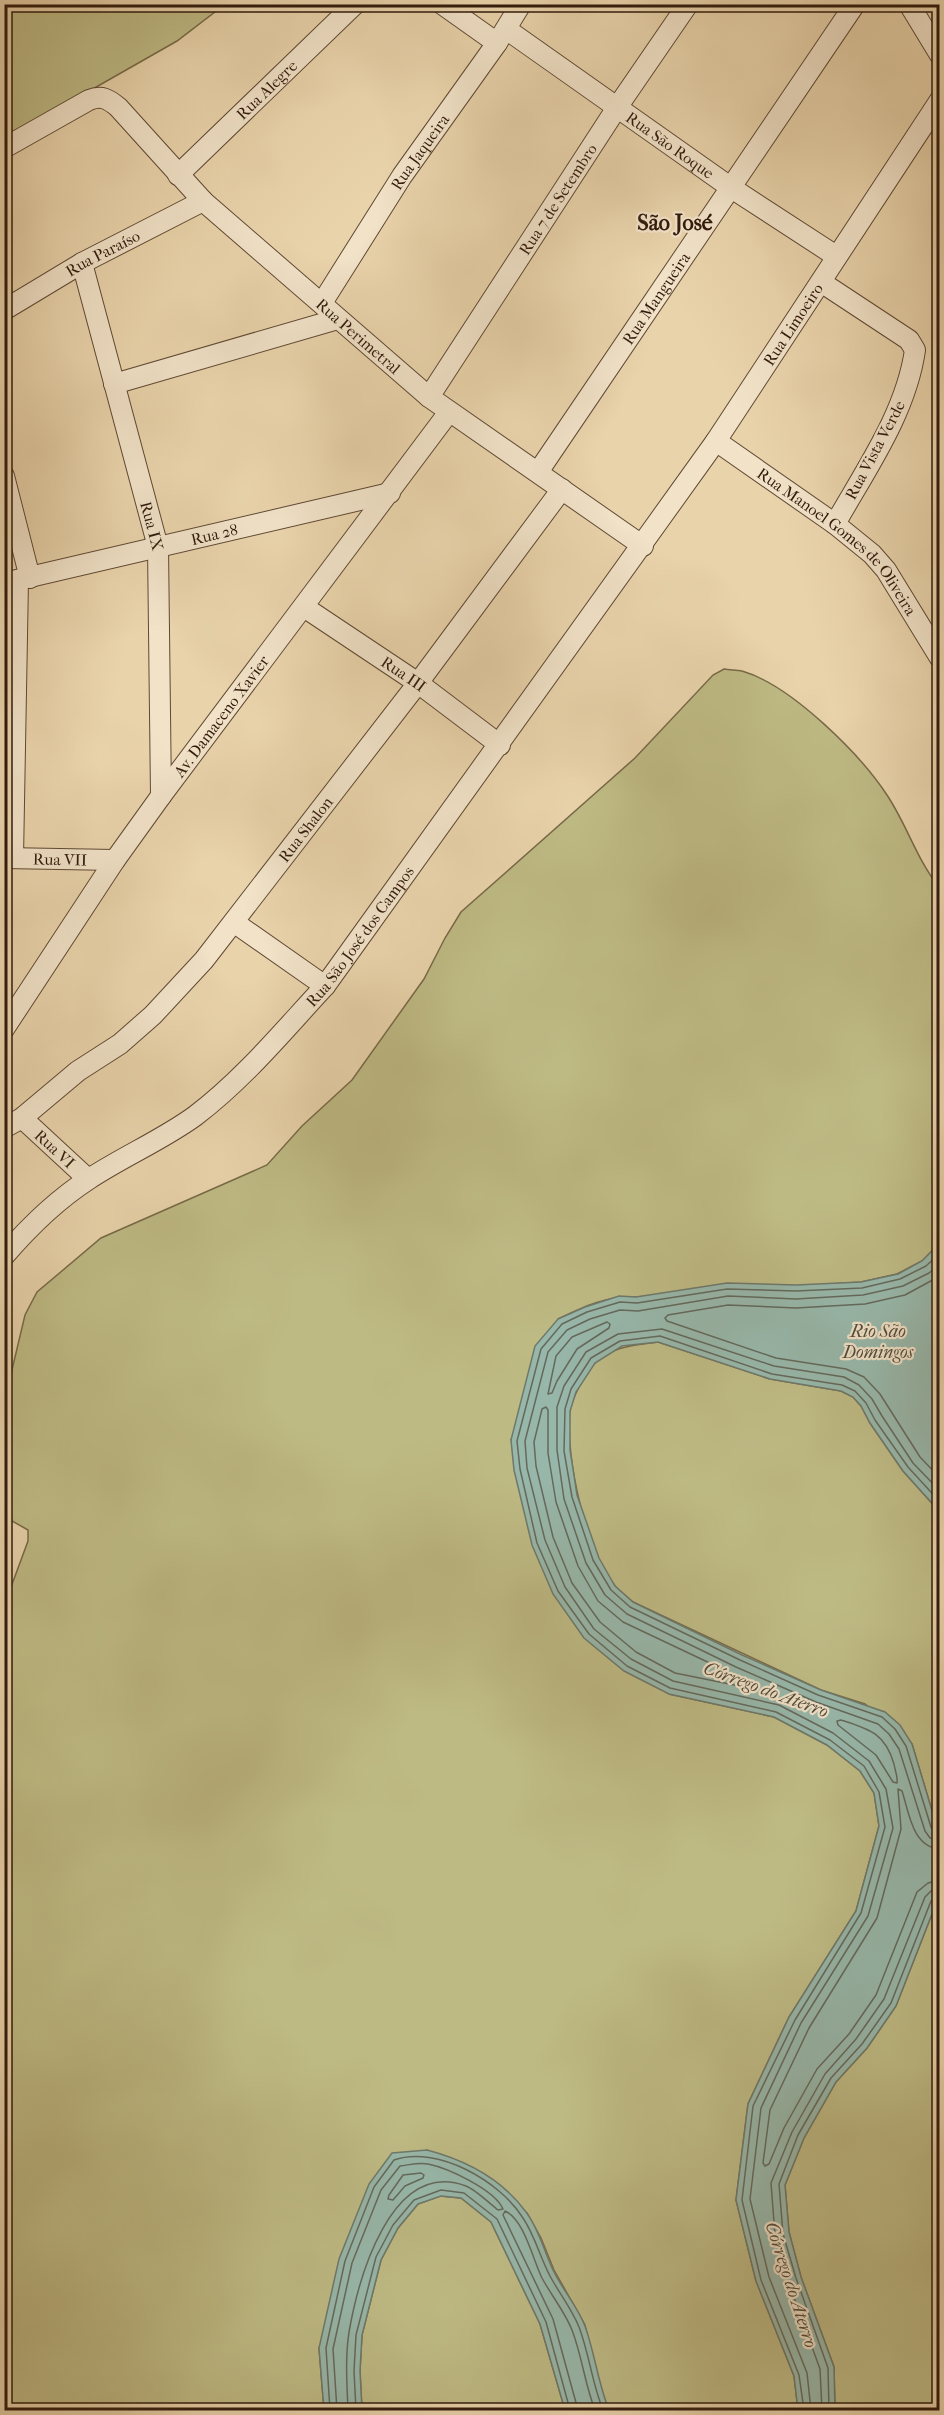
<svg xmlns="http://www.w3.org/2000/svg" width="944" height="2415" font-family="'IM FELL French Canon',serif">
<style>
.green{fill:#beba84;stroke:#786a48;stroke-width:1.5}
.water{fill:#97b7aa;stroke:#6e796b;stroke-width:1.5}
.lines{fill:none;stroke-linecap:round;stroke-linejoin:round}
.shore{stroke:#64695c;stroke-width:1.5}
.minor-casing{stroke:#5f4934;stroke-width:22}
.minor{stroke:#f1e2c8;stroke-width:20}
.labels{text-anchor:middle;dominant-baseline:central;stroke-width:4.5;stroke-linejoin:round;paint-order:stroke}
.street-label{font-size:16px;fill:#311b0d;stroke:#f1e2c8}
.water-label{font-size:18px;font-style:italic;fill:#504a3c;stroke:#f1e2c8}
.district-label{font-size:22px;font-weight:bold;fill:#311b0d;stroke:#f1e2c8}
</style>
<rect width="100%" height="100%" fill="#e9d3ab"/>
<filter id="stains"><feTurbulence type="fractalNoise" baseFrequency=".00333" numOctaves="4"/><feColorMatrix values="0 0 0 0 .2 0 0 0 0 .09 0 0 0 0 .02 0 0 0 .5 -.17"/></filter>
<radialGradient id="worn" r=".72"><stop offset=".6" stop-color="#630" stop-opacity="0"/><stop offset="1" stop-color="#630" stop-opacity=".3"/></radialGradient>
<!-- green -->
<path class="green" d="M5 5H224L177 41 5 139Z
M724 669C730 670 736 670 742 671 791 685 860 754 887 795 907 825 917 860 939 887V1244L922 1261 897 1274 861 1282 636 1297C608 1295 583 1307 558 1319L511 1440 669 1694 774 1717 827 1745 860 1771 874 1793 879 1826 856 1911 789 2017 748 2104 736 2200 756 2281 794 2376 798 2410H609L599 2386 585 2325 554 2270 541 2238 527 2213 427 2150 319 2348 324 2410H5L4 1606 28 1541V1530L5 1517V1399L25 1315 37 1292 101 1238 267 1165 302 1126 352 1080 424 979 445 938 461 912 635 758 713 675Z
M658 1342 770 1379 841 1391 853 1397 861 1406 870 1423 903 1471 939 1511V1834L912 1744 865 1704 821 1690 633 1602C627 1597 621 1592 616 1587 586 1552 565 1457 570 1412 572 1398 585 1373 595 1363 612 1346 636 1345 658 1342Z
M939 1896V2410H835L834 2367 801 2277 789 2232 785 2185 804 2138 836 2082 867 2048 896 2006Z
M440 2196 461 2198 491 2222 540 2324 565 2410H362L360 2371 362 2335 381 2260 398 2228 418 2204Z"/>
<!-- water -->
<path class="water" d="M939 1244V1511L903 1471 870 1423 861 1406 853 1397 841 1391 770 1379 658 1342 622 1346 595 1363 576 1392 570 1411V1450L577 1495 599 1558 615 1586 633 1602 742 1655 821 1690 885 1712 900 1725 912 1744 939 1834V1896L896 2006 867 2048 836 2082 804 2138 785 2185 789 2232 801 2277 834 2367 835 2410H798L794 2376 756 2281 736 2200 748 2104 789 2017 856 1911 879 1826 874 1793 860 1771 827 1745 774 1717 669 1694 624 1671 584 1638 553 1594 532 1545 514 1470 511 1440 535 1346 558 1319 585 1307 619 1296 636 1297 727 1283 796 1285 861 1282 898 1274 922 1261Z
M427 2150C465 2160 502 2179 526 2212 539 2229 544 2251 553 2270 562 2289 578 2307 585 2326 595 2354 598 2383 609 2410H565L540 2324 491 2222 461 2198 441 2196 418 2204 398 2228 381 2260 362 2335 360 2371 362 2410H324L319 2348 339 2259 369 2184 392 2153Z"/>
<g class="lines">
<!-- shore -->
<path class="shore" d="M940 1276 905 1295 865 1304 796 1308 728 1305 668 1315 665 1318 667 1321 776 1358 846 1369 864 1377 880 1394 920 1457 940 1478
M607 1322 610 1324 609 1328 577 1349 557 1381 552 1393 548 1394 556 1356 572 1337Z
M546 1407 548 1410V1453L556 1502 578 1566 598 1601 623 1622 754 1684V1689L675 1673 636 1652 600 1622 572 1583 553 1537 536 1466 534 1442 542 1409Z
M940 1491 913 1463 882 1416 872 1399 859 1385 844 1377 774 1366 662 1329 618 1334 586 1352 564 1386 557 1407V1450L564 1499 586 1563 605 1595 627 1614 736 1667 816 1702 878 1724 889 1734 899 1749 925 1831 930 1838 940 1840
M940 1502 908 1467 875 1420 866 1403 855 1391 842 1385 772 1374 660 1336 620 1341 591 1358 571 1389 565 1409 564 1451 572 1497 593 1560 611 1590 630 1607 740 1660 818 1695 882 1717 895 1729 906 1746 931 1827 934 1831 940 1832
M841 1720C869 1729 885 1733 894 1764 895 1771 898 1776 897 1783L893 1782 876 1755 838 1725 837 1721Z
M940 1849C912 1847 909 1812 902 1791L898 1789 901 1829 877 1918 809 2028 770 2110 763 2163 765 2166 769 2164 784 2128 817 2069 849 2034 876 1995 917 1892 928 1883 940 1880
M421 2173 424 2175 423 2178 405 2186 393 2200 388 2199 389 2195 403 2175Z
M330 2410 326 2348 345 2261 374 2187 394 2160C437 2145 500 2181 523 2218 535 2236 540 2257 550 2276 559 2293 572 2309 579 2327 589 2353 592 2383 603 2410
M337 2410 333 2349 352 2263 381 2190 400 2166C409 2165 419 2162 428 2164 448 2168 495 2190 503 2209L498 2210C489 2203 476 2190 466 2186 390 2158 358 2281 349 2332 345 2358 347 2385 348 2410
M356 2410 354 2371 356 2335 376 2257 393 2225 414 2200 441 2190 464 2193 497 2219 546 2322 570 2410
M578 2410 553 2319 503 2215 505 2211C524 2219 533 2260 542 2278 551 2295 565 2312 572 2330 582 2356 585 2385 595 2410
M804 2410 799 2375 761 2280 742 2200 753 2106 795 2020 861 1913 885 1827 879 1792 864 1766 830 1740 776 1712 670 1688 627 1666 589 1634 558 1591 537 1543 520 1469 517 1441 541 1349 562 1324 587 1312 620 1302 637 1303 727 1289 796 1291 862 1288 900 1279 926 1266 940 1253
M811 2410 807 2373 769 2277 750 2199 761 2108 801 2023 868 1916 893 1828 886 1789 869 1761 833 1733 779 1705 673 1681 631 1659 594 1629 565 1587 545 1540 527 1468 525 1441 548 1352 567 1330 590 1319 620 1310 638 1311 728 1296 796 1299 863 1295 903 1286 929 1273 940 1264
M822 2410 820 2369 788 2281 775 2235 771 2183 792 2132 825 2074 856 2039 884 1999 925 1897 931 1891 940 1889
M829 2410 828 2368 796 2278 783 2234 779 2184 798 2135 831 2078 862 2044 891 2003 931 1901 940 1897"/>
<!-- minor casing -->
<g class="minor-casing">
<g id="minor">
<path d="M442 4 497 43"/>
<path d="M909 4 940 55"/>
<path id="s1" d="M506 29 730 187 836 256"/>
<path id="s2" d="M4 148 89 100C102 95 108 99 118 107L203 201 429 397 643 546"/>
<path id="s3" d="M178 175 355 4"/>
<path id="s4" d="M82 263 158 547 161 796"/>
<path d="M821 282 909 340 915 350C906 413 866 469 835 524"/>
<path id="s5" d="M322 303 402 176 497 43 521 4"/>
<path id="s6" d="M4 310 82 263 203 201"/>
<path d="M114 384 338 319"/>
<path id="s7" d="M429 397 618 106 688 4"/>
<path id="s8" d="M716 441 835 524 872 554 886 570 940 658"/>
<path id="s9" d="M538 472 855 4"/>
<path d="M4 476 30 578"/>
<path id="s10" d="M4 583 390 493"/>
<path id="s11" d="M304 607 418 683 500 745"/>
<path id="s12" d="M4 858 115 860"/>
<path d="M13 858 18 580"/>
<path d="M235 923 325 986"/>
<path id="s13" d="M4 1029 115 860 161 796 449 412"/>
<path id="s14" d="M22 1118 88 1179"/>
<path id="s15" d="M4 1128 22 1118 78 1071 120 1044 153 1015 204 960 418 683 562 489"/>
<path id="s16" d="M4 1256C28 1228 58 1199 89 1179 124 1156 162 1140 195 1116 244 1079 284 1030 325 986L716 441 940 100"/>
</g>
</g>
<!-- minor -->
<use href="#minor" class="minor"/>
</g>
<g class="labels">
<!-- street labels -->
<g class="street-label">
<text stroke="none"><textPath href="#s3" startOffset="123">Rua Alegre</textPath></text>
<text stroke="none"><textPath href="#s1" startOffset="201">Rua São Roque</textPath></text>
<text stroke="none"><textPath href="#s5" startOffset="180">Rua Jaqueira</textPath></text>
<text stroke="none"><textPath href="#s7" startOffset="236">Rua 7 de Setembro</textPath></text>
<text stroke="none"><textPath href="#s6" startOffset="114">Rua Paraíso</textPath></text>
<text stroke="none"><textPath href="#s9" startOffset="210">Rua Mangueira</textPath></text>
<text stroke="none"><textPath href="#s16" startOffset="1233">Rua Limoeiro</textPath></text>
<text stroke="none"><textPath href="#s2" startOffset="462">Rua Perimetral</textPath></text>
<text transform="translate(875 450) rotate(-62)">Rua Vista Verde</text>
<text stroke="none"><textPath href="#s4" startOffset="272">Rua IX</textPath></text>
<text stroke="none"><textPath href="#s10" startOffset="216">Rua 28</textPath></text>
<text stroke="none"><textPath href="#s8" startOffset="159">Rua Manoel Gomes de Oliveira</textPath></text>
<text stroke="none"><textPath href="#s11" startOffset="120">Rua III</textPath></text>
<text stroke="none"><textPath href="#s13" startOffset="381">Av. Damaceno Xavier</textPath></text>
<text stroke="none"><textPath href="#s15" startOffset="428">Rua Shalon</textPath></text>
<text stroke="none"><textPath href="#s12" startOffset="56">Rua VII</textPath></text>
<text stroke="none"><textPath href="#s16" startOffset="483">Rua São José dos Campos</textPath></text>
<text stroke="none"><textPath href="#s14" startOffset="45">Rua VI</textPath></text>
</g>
<!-- water labels -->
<g class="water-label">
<text x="878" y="1331">Rio São<tspan x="878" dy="21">Domingos</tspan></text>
<text transform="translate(766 1690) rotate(20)">Córrego do Aterro</text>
<text transform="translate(791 2285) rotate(72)">Córrego do Aterro</text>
</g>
<!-- district labels -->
<g class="district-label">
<text x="675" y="223">São José</text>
</g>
</g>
<!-- margin -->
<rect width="944" height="2415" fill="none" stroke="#e9d3ab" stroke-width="24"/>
<rect x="6" y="6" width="932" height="2403" fill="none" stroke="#311b0d" stroke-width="3"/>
<rect x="12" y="12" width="920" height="2391" fill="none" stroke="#311b0d" stroke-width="1.5"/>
<rect width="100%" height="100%" filter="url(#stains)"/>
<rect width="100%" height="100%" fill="url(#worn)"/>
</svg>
